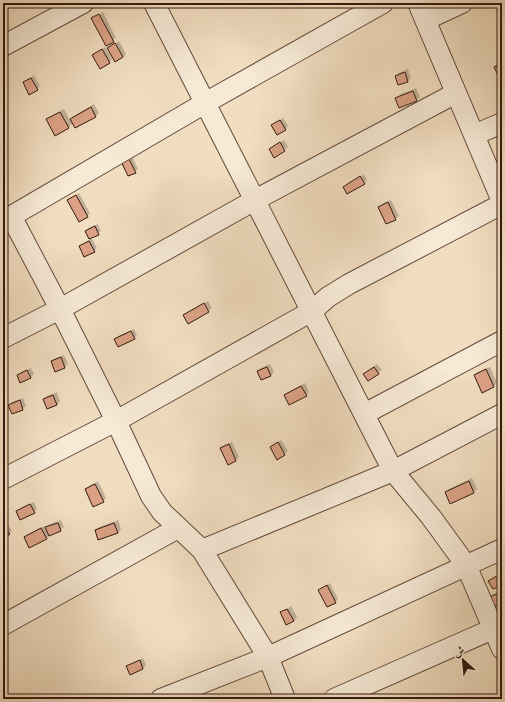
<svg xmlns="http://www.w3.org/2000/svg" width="505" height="702" font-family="'IM FELL DW Pica',Amiri,serif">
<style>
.shadow{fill:#0003}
.building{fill:#dba286;stroke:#33190f}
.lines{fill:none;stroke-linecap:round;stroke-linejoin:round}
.minor-casing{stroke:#624a3b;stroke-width:22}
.minor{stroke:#f6e9d6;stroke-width:20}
</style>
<rect width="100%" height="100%" fill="#f1ddc0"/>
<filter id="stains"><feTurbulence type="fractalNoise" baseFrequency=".005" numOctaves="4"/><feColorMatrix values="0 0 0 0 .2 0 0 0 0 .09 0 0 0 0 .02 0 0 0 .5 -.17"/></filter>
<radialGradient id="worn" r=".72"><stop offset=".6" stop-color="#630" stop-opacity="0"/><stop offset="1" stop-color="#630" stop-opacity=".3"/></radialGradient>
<!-- shadow -->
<path class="shadow" d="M103 12 116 38 106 45 93 19Z
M119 41 126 54 123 57 108 48Z
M105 47 112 59 109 63 93 55Z
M408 69 411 78 408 81 399 84 396 76 399 73Z
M34 75 40 86 37 89 24 82Z
M416 88 420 97 416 100 396 99 399 95Z
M94 104 99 113 96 116 75 127 73 123 69 127 55 135 47 120 50 117 64 109 70 120 74 116Z
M283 118 288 126 285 130 272 125Z
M284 140 288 147 274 157 270 149Z
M129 149 138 169 129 175Z
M364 174 367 180 364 183 344 187Z
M79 193 90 213 87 216 69 200Z
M391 200 399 216 395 219 379 207 383 204Z
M98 224 101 231 91 237 97 248 94 251 80 246 90 239 86 231 89 228Z
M3 280 7 285 3 289Z
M208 301 212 308 189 323 188 312Z
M134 329 137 335 134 338 115 339 118 336Z
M64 355 68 364 64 367 52 361 56 358Z
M270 364 274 372 271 375 258 371 261 368Z
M377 364 382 370 378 373 364 374Z
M490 367 497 383 494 386 475 375 478 372Z
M31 368 34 374 31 377 21 382 18 376 21 372Z
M305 383 309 392 306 395H285L288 392Z
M57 392 60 401 57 405 44 399 47 396Z
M23 398 26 406 22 409 9 405 12 402Z
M281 440 288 451 278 458 271 448Z
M232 442 239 457 236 460 228 464 221 448 224 445Z
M472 478 477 489 474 492 451 503 446 492 449 489Z
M98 481 106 498 103 501 86 489 89 486Z
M34 502 37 509 34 512 17 511 21 508Z
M3 513 6 520 3 523Z
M61 520 64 527 46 538 25 537 28 534 44 526 46 528 50 524Z
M118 520 121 529 118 533 96 530 99 527Z
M8 525 12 531 3 539V529Z
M330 583 338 599 335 602 320 590Z
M502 591V602L490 598 493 594Z
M291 606 297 617 294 621 281 613Z
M143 658 146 665 143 668 131 673 127 667 131 664Z"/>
<!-- building -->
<path class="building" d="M99 14 114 42 106 46 91 18Z
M115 43 123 57 115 62 107 48Z
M102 49 110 63 100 69 92 55Z
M502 63V75L499 77 494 67Z
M405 72 408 82 398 85 395 76Z
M31 78 38 90 29 95 23 82Z
M413 91 417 101 399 108 395 98Z
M91 107 96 117 75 128 70 119Z
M60 112 69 128 55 136 46 119Z
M280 120 286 130 277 135 271 125Z
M280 142 285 151 274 158 269 149Z
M125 151 136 173 128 176 118 155Z
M360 176 365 184 347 194 343 187Z
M76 195 88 217 79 222 67 200Z
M388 202 396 220 386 224 378 207Z
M95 226 99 235 89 239 85 231Z
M89 241 95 252 84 257 79 246Z
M204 303 209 312 188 324 183 315Z
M131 331 135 339 118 347 114 339Z
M61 357 65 368 55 372 51 361Z
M267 367 271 376 261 380 257 371Z
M374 367 379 374 368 381 363 374Z
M486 369 494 387 482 393 474 375Z
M27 370 31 378 20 383 17 375Z
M301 386 307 396 289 405 284 395Z
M53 395 57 405 47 409 43 399Z
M20 400 23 410 12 414 8 405Z
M278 442 285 455 277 460 270 447Z
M229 444 236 461 228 465 220 448Z
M469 481 474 493 450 504 445 492Z
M95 484 104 502 93 507 85 489Z
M30 504 35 513 20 520 16 511Z
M58 523 61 531 49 536 45 527Z
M114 523 118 533 98 540 95 530Z
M3 528H4L10 534 3 540Z
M41 528 47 539 29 548 24 537Z
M502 573V585L493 589 488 581Z
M327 585 336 603 327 607 318 590Z
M502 592V603L493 607 489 597Z
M287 609 294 621 286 625 280 612Z
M140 660 143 669 130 675 126 666Z"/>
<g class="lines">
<!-- minor casing -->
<g class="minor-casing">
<path id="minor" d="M154 3 393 471 431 517 466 565 502 649
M418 3 502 201
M425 20 462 3
M3 46 83 3
M474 135 502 123
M11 216 60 309 116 421 151 496 162 512 202 550 268 657 285 699
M3 221 205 103 383 3
M3 338 60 309 255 200 456 93
M364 414 502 341
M3 479 116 421 312 311 328 297 349 284 502 204
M202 550 393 471 502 414
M3 625 178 528
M161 699 268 657 502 549
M334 699 502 625"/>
</g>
<!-- minor -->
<use href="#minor" class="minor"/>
</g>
<!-- margin -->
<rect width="505" height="702" fill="none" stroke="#f1ddc0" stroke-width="16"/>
<rect x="4" y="4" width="497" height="694" fill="none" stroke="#33190f" stroke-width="2"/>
<rect x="8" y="8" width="489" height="686" fill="none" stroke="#33190f"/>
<!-- north arrow -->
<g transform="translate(463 660) rotate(333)" stroke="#f6e9d6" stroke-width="3" paint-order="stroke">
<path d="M0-3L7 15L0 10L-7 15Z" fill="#33190f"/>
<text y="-6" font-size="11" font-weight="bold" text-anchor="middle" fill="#33190f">ش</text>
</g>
<rect width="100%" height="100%" filter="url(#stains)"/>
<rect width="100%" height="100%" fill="url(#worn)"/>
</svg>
